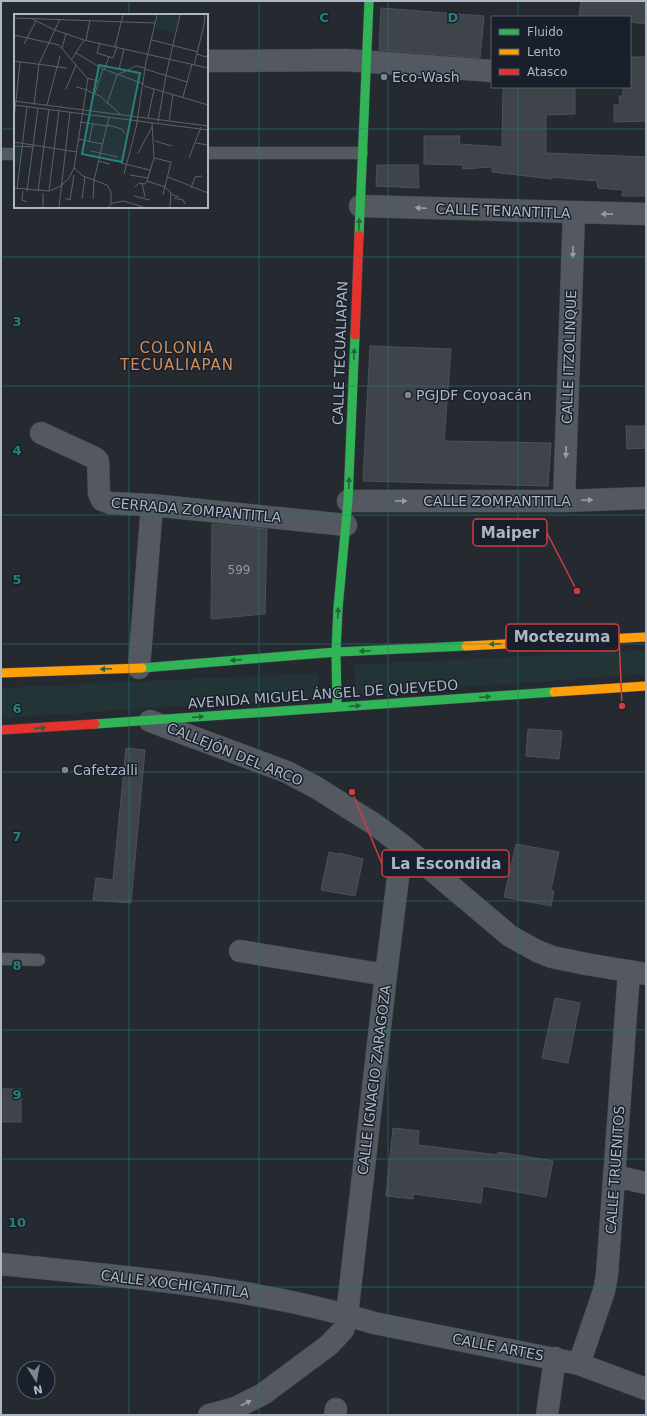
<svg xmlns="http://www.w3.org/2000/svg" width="647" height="1416" font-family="'DejaVu Sans',sans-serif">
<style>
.green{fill:#223436}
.building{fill:#3f434a;stroke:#4c515a}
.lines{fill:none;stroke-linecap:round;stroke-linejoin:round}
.lane-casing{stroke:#42464c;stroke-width:13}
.street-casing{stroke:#42464c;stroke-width:23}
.fast-casing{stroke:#42464c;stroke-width:10}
.slow-casing{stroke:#42464c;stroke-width:10}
.jam-casing{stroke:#42464c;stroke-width:10}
.lane{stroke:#545860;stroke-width:12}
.street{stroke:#545860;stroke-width:22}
.fast{stroke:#30b455;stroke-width:9}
.slow{stroke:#ff9f0a;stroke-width:9}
.jam{stroke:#e5322d;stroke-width:9}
.oneway{fill:#979eab}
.oneway2{fill:#23633e}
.grid{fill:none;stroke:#27807b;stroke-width:1;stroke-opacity:0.55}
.poi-dot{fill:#7d8591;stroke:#19202b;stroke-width:1.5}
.labels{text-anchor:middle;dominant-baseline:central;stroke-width:3;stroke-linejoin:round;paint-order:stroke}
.number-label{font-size:12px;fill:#9299a6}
.poi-label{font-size:14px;fill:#adb6c4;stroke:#19202b;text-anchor:start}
.street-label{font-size:14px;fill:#adb6c4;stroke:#19202b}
.neighbourhood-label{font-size:15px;letter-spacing:1px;fill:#d18e5b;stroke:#19202b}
.inset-road{fill:none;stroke:#5b626c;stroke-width:1}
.view{fill:#27807b;fill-opacity:0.15;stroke:#27807b;stroke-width:2}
.inset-edge{fill:none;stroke:#adb6c4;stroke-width:2}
.grid-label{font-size:13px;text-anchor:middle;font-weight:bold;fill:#27807b;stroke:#19202b;stroke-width:3;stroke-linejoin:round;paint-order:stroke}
.leader{fill:none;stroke:#d03d3f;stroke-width:1.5}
.callout-dot{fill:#d03d3f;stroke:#19202b;stroke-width:1.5}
.callout{fill:#19202b;stroke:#d03d3f;stroke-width:1.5}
.callout-label{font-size:15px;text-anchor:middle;font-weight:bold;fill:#adb6c4}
</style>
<rect width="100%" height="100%" fill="#252a31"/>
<!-- green -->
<path class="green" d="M646 650V674L356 695 354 665Z
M318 673 319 697 1 718V688Z"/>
<!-- building -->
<path class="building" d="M581 1H646V24L630 22V17H579Z
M381 8 484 16 480 58 379 50Z
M630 57H646V121L614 122V105H620L619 96H623V87H630Z
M503 87H575V114L546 115V153L646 157V196H622L623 190 598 188 597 181 552 177V179L492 172V167L463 169V165L424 164V136H460L459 144 502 147Z
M377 165H418L419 188 376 186Z
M370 346 451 349 444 441 551 443 548 486 363 481Z
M626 426H646V448L627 449Z
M212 524 267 529 265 614 211 619Z
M528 729 562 731 559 759 526 756Z
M126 748 145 750 131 903 93 900 96 878 113 880Z
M516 844 559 852 551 890 554 891 551 906 504 897Z
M329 852 338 854 339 853 363 859 355 896 321 890Z
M555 998 580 1003 568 1063 542 1058Z
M1 1089H21V1122H1Z
M393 1128 419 1131 418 1145 498 1155V1152L553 1161 546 1197 483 1186 481 1203 413 1194V1199L386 1196Z"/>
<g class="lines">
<!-- lane casing -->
<g class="lane-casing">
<path id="lane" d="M207 153H362
M1 154H15
M1 959 39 960"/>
</g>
<!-- street casing -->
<g class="street-casing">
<path id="street" d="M207 61 346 60 492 71
M360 206 646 214
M41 433 95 458 98 461 99 493 102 500 110 503 152 505 346 525
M348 501H564L646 498
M564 501 574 213
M139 668 152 505
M150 721 287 772 317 788 374 824 402 845 510 936 537 951 552 957 586 964 646 974
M240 951 386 975
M614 1176 646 1183
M1 1264C126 1277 253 1286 374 1323L579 1364 646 1389
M579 1364 604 1291 607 1275 629 972
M209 1415 235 1408 263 1394 329 1345 343 1330 347 1315 386 975 402 845
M335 1415 336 1409
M547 1415 555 1358"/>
</g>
<!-- fast casing -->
<g class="fast-casing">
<path id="fast" d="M359 235 369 1
M142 668 336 652 466 646
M337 707 336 652 338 608 348 501 355 335
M95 724 554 692"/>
</g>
<!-- slow casing -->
<g class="slow-casing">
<path id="slow" d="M466 646 646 637
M1 673 142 668
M554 692 646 686"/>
</g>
<!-- jam casing -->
<g class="jam-casing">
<path id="jam" d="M355 335 359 235
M1 730 95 724"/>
</g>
<!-- lane -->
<use href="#lane" class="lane"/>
<!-- street -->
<use href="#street" class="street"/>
<!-- fast -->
<use href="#fast" class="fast"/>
<!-- slow -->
<use href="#slow" class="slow"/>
<!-- jam -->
<use href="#jam" class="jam"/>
</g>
<!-- one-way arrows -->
<defs><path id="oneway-solid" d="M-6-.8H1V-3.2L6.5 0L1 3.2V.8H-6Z"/></defs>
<g class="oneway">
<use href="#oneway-solid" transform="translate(421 208) rotate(-178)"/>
<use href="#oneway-solid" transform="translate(607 214) rotate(-179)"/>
<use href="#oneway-solid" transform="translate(573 252) rotate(92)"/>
<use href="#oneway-solid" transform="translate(566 452) rotate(92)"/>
<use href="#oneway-solid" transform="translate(587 500) rotate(-2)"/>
<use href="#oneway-solid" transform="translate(401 501)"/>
<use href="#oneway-solid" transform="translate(246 1403) rotate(-27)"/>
</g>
<g class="oneway2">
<use href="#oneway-solid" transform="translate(359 224) rotate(-88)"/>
<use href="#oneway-solid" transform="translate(354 354) rotate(-88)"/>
<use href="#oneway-solid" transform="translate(349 483) rotate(-88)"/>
<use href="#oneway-solid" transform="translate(338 613) rotate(-87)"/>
<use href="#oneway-solid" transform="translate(495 644) rotate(177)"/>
<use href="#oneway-solid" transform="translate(365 651) rotate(177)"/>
<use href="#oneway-solid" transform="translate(236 660) rotate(175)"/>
<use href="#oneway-solid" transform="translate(106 669) rotate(178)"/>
<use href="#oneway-solid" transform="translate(485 697) rotate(-4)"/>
<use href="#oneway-solid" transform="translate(355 706) rotate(-4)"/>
<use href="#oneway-solid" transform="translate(198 717) rotate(-4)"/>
<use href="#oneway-solid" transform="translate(40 728) rotate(-4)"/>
</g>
<!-- grid -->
<path class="grid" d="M129 1V15M259 1V1415M388 1V1415M518 1V17M518 87V1415M1 129H15M207 129H646M129 207V1415M1 257H646M1 386H646M1 515H646M1 644H646M1 772H646M1 901H646M1 1030H646M1 1159H646M1 1287H646"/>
<!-- markers -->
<g class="poi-dot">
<circle cx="384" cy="77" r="4"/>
<circle cx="408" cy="395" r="4"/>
<circle cx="65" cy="770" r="4"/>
</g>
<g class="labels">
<!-- number labels -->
<g class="number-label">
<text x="239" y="570">599</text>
</g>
<!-- poi labels -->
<g class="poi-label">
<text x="392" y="77">Eco-Wash</text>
<text x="416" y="395">PGJDF Coyoacán</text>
<text x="73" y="770">Cafetzalli</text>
</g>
<!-- street labels -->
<g class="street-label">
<text transform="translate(503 211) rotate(2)">CALLE TENANTITLA</text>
<text transform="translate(340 353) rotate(-88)">CALLE TECUALIAPAN</text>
<text transform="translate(569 357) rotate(-88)">CALLE ITZOLINQUE</text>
<text x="497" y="501">CALLE ZOMPANTITLA</text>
<text transform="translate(196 510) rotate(5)">CERRADA ZOMPANTITLA</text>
<text transform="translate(323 694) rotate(-4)">AVENIDA MIGUEL ÁNGEL DE QUEVEDO</text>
<text transform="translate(235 754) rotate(22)">CALLEJÓN DEL ARCO</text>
<text transform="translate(374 1080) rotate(-83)">CALLE IGNACIO ZARAGOZA</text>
<text transform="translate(615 1170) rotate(-86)">CALLE TRUENITOS</text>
<text transform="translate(175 1284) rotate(7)">CALLE XOCHICATITLA</text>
<text transform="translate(498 1347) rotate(11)">CALLE ARTES</text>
</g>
<!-- neighbourhood labels -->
<g class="neighbourhood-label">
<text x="177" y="348">COLONIA<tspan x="177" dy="17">TECUALIAPAN</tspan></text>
</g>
</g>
<!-- overview -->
<g transform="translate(14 14)">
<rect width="194" height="194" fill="#252a31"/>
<path d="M144 1 165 3 161 19 141 14ZM0 133H6V151L0 150Z" fill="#223436"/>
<path class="inset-road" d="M0 4 141 9M18 5 41 16 70 26 194 54M0 21 45 31 73 64 84 67M72 26 76 6M138 26 184 38M86 29 83 39 99 44 103 33M10 30 22 7M101 33 109 1M48 34 52 20M62 39 89 55 130 70M183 40 192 43 194 40M58 45 70 26M0 47 53 54M180 51 190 11 191 1M105 55 110 35M131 55 173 68M90 56 95 43M103 61 122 52 131 54M130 72 194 91M62 73 74 76M52 75 62 51M74 77 86 82 106 100M81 79 89 55M169 83 178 50M0 87 194 112M93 90 103 61M0 91 194 116M20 91 25 50 46 5M33 91 46 42M134 104 140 75M0 106 6 48M155 107 159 80M66 108 93 112M144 108 152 61 166 1M93 111 108 115 111 120M64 125 88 130M75 127 79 109M141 127 158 132M0 128 63 138M182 129 194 131M0 132 20 133M77 137 104 143M124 139 138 113M140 144 157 148 149 181M175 144 187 113M84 147 96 150M107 149 136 156M60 154 69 162 93 171 97 178V190M110 160 122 114 132 48 143 1M116 161 134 164M154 163 194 179M133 167 140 144 138 109M133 167 151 173 159 181 165 183M128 169 131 183M121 173 125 169 131 170 133 167M0 174 35 177 47 172 55 164 60 154 74 64M177 174 181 163 188 162M3 175 13 92M9 177 8 186 13 188M13 177 24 94M24 177 35 95M35 177 45 96M120 182 136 186M51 184 56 186 60 161M160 184 169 186 171 190M68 185 71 163M79 185 80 166 95 103M29 193V179M45 193 56 98M94 193 99 189 110 187 129 193M156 193 157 179"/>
<path class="view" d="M85 51 126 59 108 148 68 140Z"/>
<rect width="194" height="194" class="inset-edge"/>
</g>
<g class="grid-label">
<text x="324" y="22">C</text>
<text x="453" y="22">D</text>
<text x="17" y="326">3</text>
<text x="17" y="455">4</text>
<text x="17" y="584">5</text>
<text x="17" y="713">6</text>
<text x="17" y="841">7</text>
<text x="17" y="970">8</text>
<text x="17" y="1099">9</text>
<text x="17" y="1227">10</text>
</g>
<!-- callouts -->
<path class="leader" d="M577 591L547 533M622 706L619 637M352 792L382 864"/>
<g class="callout-dot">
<circle cx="577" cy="591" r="4"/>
<circle cx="622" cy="706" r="4"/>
<circle cx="352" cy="792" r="4"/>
</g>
<g class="callout">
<rect x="473" y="519" width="74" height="27" rx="4"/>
<rect x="506" y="624" width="113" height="27" rx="4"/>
<rect x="382" y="850" width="127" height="27" rx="4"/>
</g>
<g class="callout-label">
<text x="510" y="538">Maiper</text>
<text x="562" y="642">Moctezuma</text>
<text x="446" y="869">La Escondida</text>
</g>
<!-- border -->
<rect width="647" height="1416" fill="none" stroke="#adb6c4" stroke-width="4"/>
<!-- legend -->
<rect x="491" y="16" width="140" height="72" fill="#19202b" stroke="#545c68"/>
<rect x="499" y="29" width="20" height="6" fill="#30b455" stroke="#545c68"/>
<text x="527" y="36" font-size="12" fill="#adb6c4">Fluido</text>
<rect x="499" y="49" width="20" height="6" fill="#ff9f0a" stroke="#545c68"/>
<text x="527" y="56" font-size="12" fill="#adb6c4">Lento</text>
<rect x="499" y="69" width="20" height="6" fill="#e5322d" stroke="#545c68"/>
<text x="527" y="76" font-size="12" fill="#adb6c4">Atasco</text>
<!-- north arrow -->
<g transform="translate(36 1380) rotate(169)"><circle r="19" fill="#19202b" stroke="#545c68"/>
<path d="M0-3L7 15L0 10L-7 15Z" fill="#7d8591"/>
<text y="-6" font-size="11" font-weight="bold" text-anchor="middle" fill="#adb6c4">N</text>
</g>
</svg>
